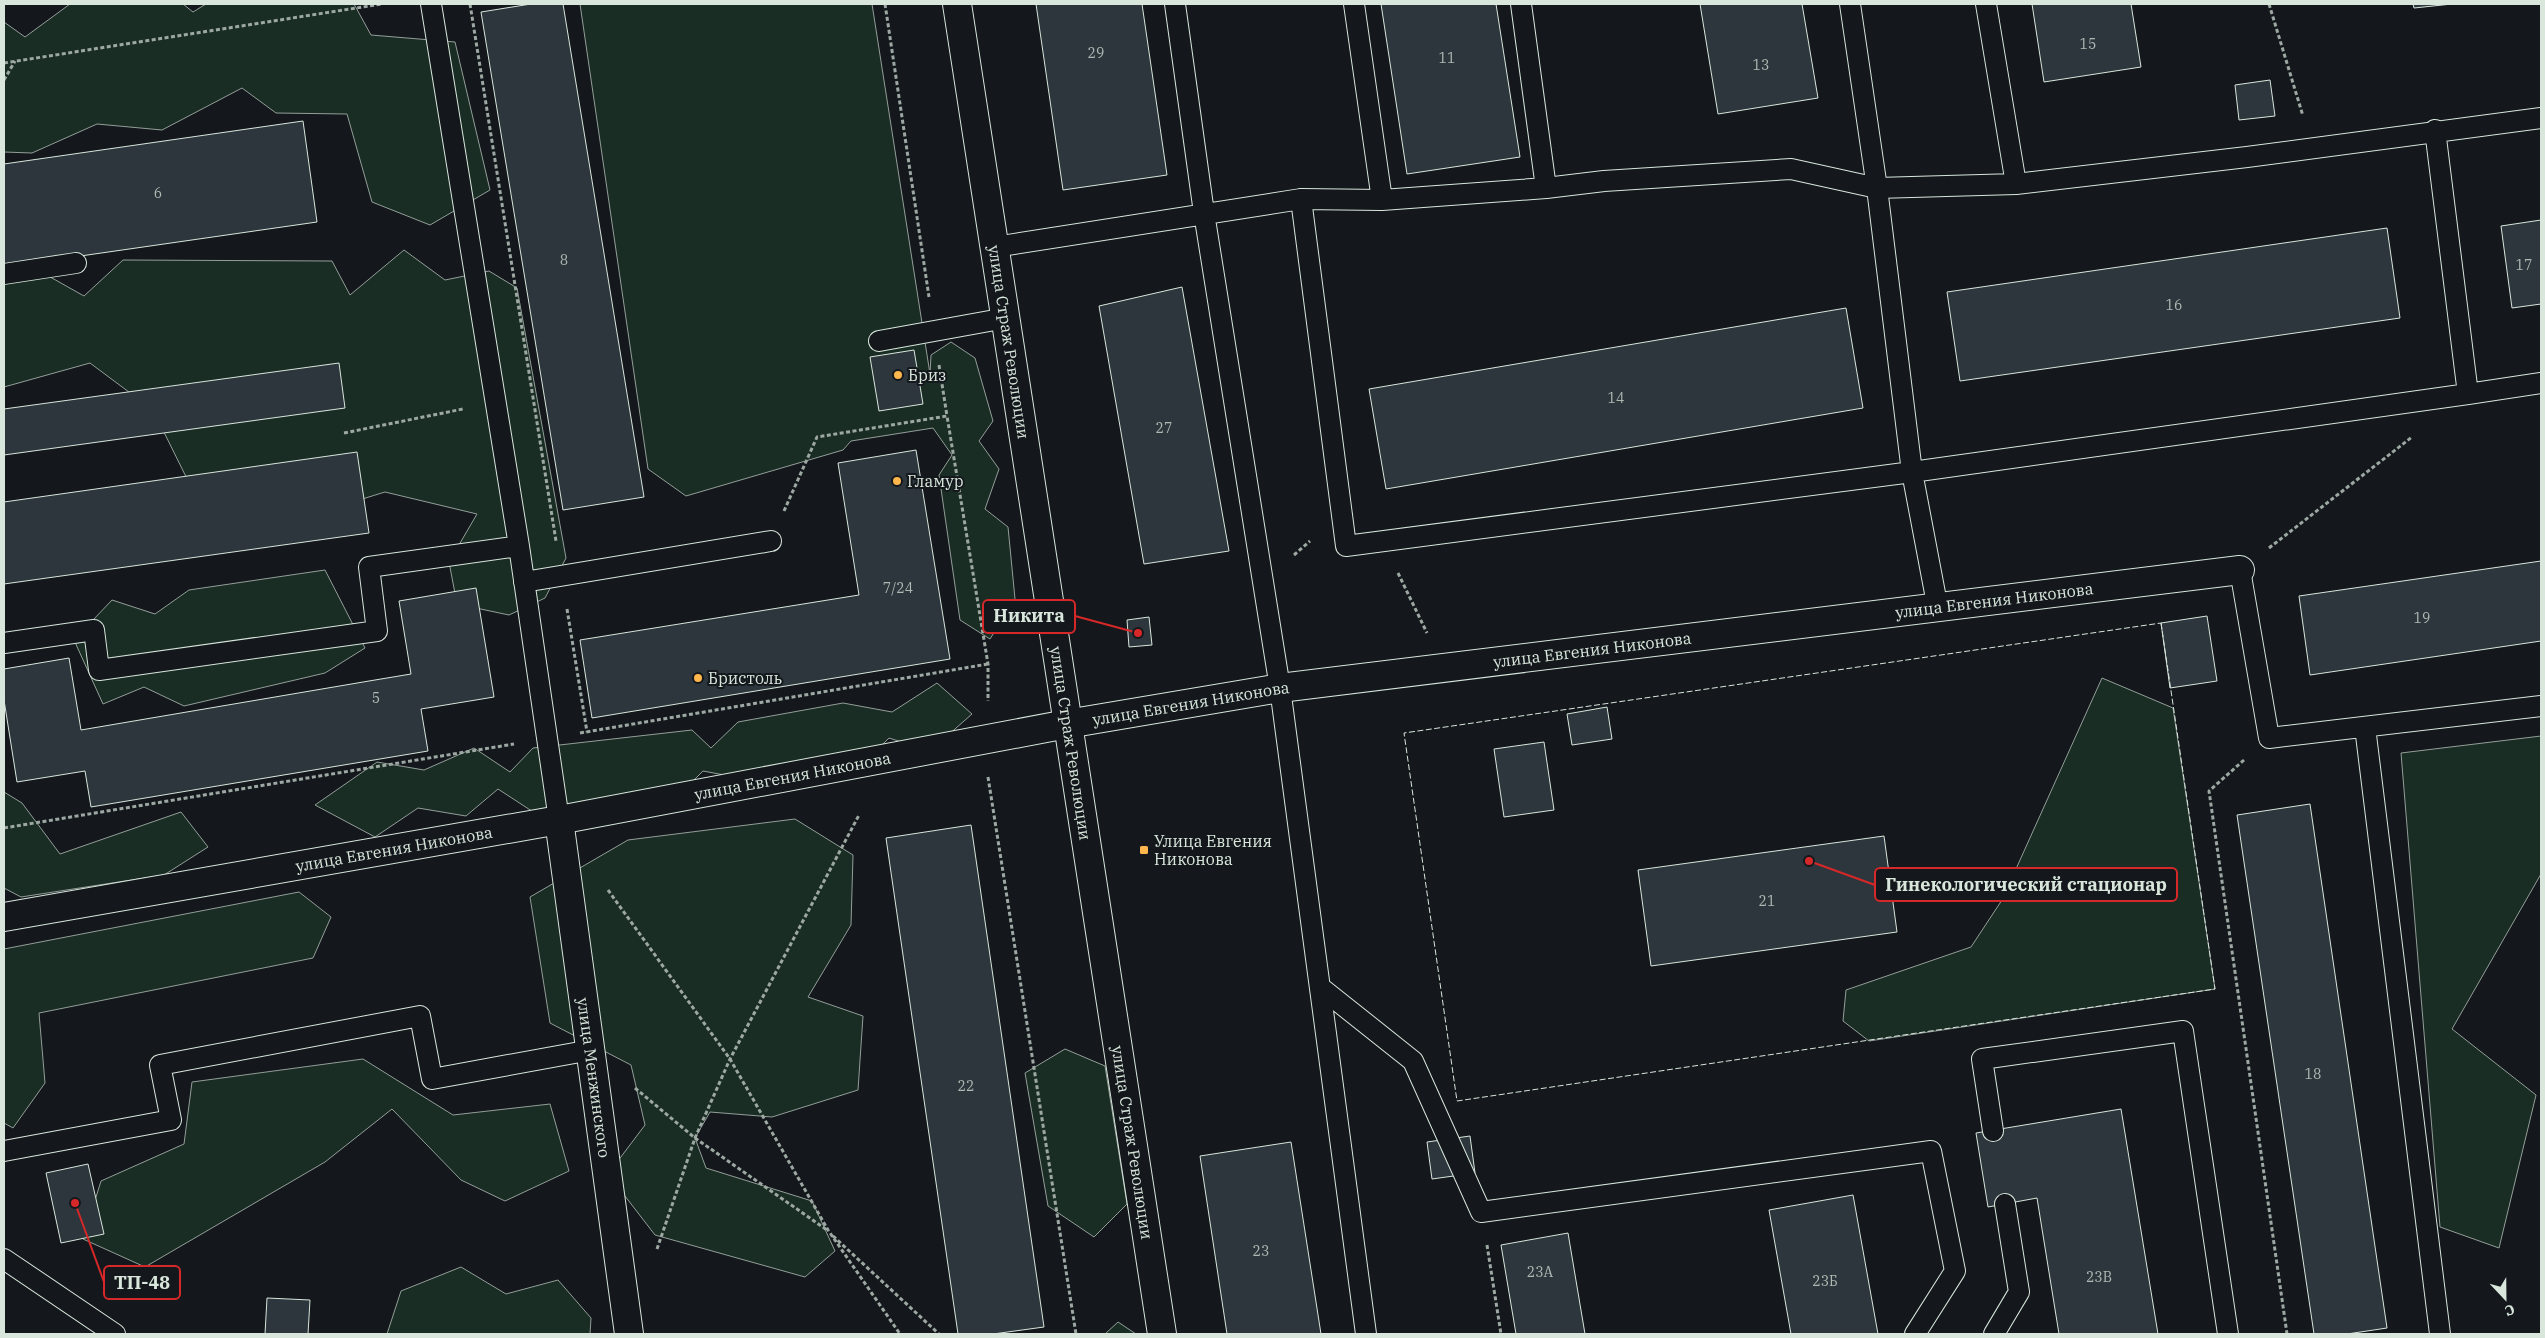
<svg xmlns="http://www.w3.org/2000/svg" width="2545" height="1338" font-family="'IBM Plex Serif',serif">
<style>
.green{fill:#1a2d24;stroke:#939e99}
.building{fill:#2c363c;stroke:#d8e6dc}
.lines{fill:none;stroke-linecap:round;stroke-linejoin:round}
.service-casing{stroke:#d8e6dc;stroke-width:22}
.minor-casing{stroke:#d8e6dc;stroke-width:30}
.tertiary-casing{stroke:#d8e6dc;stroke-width:30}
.path{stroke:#9da8a2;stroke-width:3;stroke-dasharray:4 2.5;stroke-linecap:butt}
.service{stroke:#14181c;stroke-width:20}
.minor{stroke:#14181c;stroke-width:28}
.tertiary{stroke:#14181c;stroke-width:28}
.fence{stroke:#d8e6dc;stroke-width:1;stroke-dasharray:6 2.5;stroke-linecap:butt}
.poi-dot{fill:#ffb74d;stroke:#14181c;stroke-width:2}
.labels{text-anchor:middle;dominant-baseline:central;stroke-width:4;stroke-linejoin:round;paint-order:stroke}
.number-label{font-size:14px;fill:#adbab4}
.street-label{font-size:16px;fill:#d8e6dc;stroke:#14181c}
.poi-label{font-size:16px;fill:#d8e6dc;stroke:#14181c;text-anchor:start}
.leader{fill:none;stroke:#d62828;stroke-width:2}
.callout-dot{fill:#d62828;stroke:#14181c;stroke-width:2}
.callout{fill:#14181c;stroke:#d62828;stroke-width:2}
.callout-label{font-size:18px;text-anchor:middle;font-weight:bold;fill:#d8e6dc}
</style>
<rect width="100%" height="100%" fill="#14181c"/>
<!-- green -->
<path class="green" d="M70 4H183L193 12 206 4H354L371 35 455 42 490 190 430 225 372 202 347 114 276 113 242 88 162 130 97 124 32 153 4 152V22L25 37Z
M580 4H872L930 374 931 355 951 342 975 358 993 421 979 441 999 469 985 509 1008 527 1015 599 990 639 960 620 939 475 952 455 933 428 851 441 843 450 686 496 648 469Z
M404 250 445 280 489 271 517 288 566 558 545 598 509 615 457 604 449 562 477 514 385 492 301 518 198 501 153 410 90 363 4 387V272L20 260 84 296 123 260 332 261 350 295Z
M325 570 365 648 325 673 184 706 144 687 103 704 74 640 112 600 155 614 189 590Z
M2102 678 2173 708 2215 989 1869 1041 1843 1021 1846 990 1971 947 2002 900Z
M937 683 972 714 930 751 889 738 864 763 751 780 703 771 683 791 544 819 498 789 466 816 418 808 375 837 315 805 377 762 424 770 474 748 510 772 533 748 692 730 711 748 738 722 843 703 892 712Z
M2541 736V874L2452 1029 2536 1095 2499 1248 2440 1227 2401 753Z
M4 792 22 803 60 854 181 812 208 847 164 875 21 897 4 888Z
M795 819 853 855 851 925 808 997 863 1016 858 1090 772 1117 710 1112 695 1138 706 1168 812 1201 835 1251 805 1277 655 1235 608 1174 645 1125 631 1065 550 1023 530 897 628 840Z
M299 892 331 917 313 958 39 1013 45 1083 13 1128 4 1123V949Z
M1065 1049 1105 1066 1127 1204 1094 1237 1048 1206 1025 1073Z
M363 1059 453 1115 550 1104 569 1171 505 1201 461 1180 392 1109 325 1162 145 1267 83 1239 101 1181 184 1144 192 1082Z
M461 1267 506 1294 558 1280 591 1318 590 1334H387L401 1291Z
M1118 1322 1136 1334H1105Z"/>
<!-- building -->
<path class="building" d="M531 4H563L644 497 563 510 481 12Z
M1036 4H1142L1167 175 1063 190Z
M1381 4H1496L1520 157 1407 174Z
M1700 4H1802L1818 98 1718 114Z
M2032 4H2131L2141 67 2044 82Z
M2413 4H2452L2414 8Z
M2270 80 2275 116 2239 120 2235 85Z
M303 121 317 222 4 267V164Z
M2541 220V304L2512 308 2501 226Z
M2387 228 2400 318 1960 381 1947 292Z
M1182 287 1229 551 1144 564 1099 306Z
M1846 308 1863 408 1386 489 1369 389Z
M914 350 923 404 879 411 870 357Z
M339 363 345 408 4 455V409Z
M916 450 950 659 592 718 580 640 859 595 838 463Z
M357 452 369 533 4 584V502Z
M2541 561V641L2310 675 2299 596Z
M476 588 494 697 421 709 428 751 91 807 85 771 17 782 4 700V669L69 658 81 730 369 681 411 674 399 601Z
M2207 616 2217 681 2170 688 2161 623Z
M1149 617 1152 645 1129 647 1127 620Z
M1607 707 1612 739 1572 745 1567 714Z
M1544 742 1554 810 1504 817 1494 749Z
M2310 804 2387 1328 2347 1334H2314L2237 815Z
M971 825 1044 1327 993 1334H958L886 838Z
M1884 836 1897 932 1651 966 1638 870Z
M2121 1109 2158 1334H2059L2037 1198 1988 1207 1976 1133Z
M1470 1136 1475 1173 1432 1179 1427 1142Z
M1291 1142 1321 1334H1227L1200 1156Z
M88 1164 104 1234 61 1243 46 1173Z
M1853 1195 1878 1334H1791L1769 1210Z
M1568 1233 1585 1334H1516L1501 1245Z
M267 1298 310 1300 308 1334H265Z"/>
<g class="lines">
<!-- service casing -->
<g class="service-casing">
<path id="service" d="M431 4 519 546 559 820
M1175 4 1204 213 1280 688 1366 1334
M1354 4 1382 200
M1521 4 1546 188
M1850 4 1877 188 1912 472 1938 609
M1986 4 2016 184
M2435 130 2468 394 2541 383
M1301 199 1346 546 1912 472 2468 394
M995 247 1301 199 1382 200 1546 188 1604 181 1791 169 1877 188 2016 184 2247 157 2541 118
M4 274 76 263
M879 341 1006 318
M2240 570 2269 738 2541 706
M524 582 771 541
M4 643 94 630 99 670 377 631 369 567 519 546
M2365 727 2440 1334
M1320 987 1413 1061 1481 1212 1931 1151 1955 1271 1915 1334
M1993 1131 1982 1059 2183 1031 2228 1334
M4 1151 171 1120 160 1065 420 1016 432 1079 591 1050
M4 1259 115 1334
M1994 1334 2019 1292 2005 1204"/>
</g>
<!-- minor casing -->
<g class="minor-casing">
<g id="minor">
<path id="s1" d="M559 820 629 1334"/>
<path id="s2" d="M4 917 559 820 1067 724 1280 688 2240 570"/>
</g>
</g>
<!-- tertiary casing -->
<g class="tertiary-casing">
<g id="tertiary">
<path id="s3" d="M957 4 1162 1334"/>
</g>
</g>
<!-- path -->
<path class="path" d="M470 4 556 541
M885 4 929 297
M2269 4 2303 116
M4 63 382 4
M4 80 15 61
M939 365 947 416
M344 433 463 409
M784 511 817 437 947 416 988 664V701
M2269 548 2412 437
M1294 555 1310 541
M1398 573 1427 633
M567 609 587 732
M580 733 988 664
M2244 760 2209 791 2287 1334
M988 777 1076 1334
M4 828 514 744
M608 890 730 1059 828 1230 900 1334
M635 1088 695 1138 827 1230
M833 1236 939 1334
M1487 1245 1501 1334
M657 1249 695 1138 730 1059 859 815"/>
<!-- service -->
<use href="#service" class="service"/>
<!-- minor -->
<use href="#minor" class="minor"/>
<!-- tertiary -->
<use href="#tertiary" class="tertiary"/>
<!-- fence -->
<path class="fence" d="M2161 623 2215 989 1457 1101 1404 733Z"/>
</g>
<!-- markers -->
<g class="poi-dot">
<circle cx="898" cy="375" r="5"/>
<circle cx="897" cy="481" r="5"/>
<circle cx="698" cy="678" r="5"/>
<rect x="1139" y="845" width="10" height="10" rx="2.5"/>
</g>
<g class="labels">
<!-- number labels -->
<g class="number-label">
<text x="2088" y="44">15</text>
<text x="1096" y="53">29</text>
<text x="1447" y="58">11</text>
<text x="1761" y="65">13</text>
<text x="158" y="193">6</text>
<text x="564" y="260">8</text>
<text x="2524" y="265">17</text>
<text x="2174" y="305">16</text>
<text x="1616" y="398">14</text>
<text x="1164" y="428">27</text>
<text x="898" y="588">7/24</text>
<text x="2422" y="618">19</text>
<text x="376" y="698">5</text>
<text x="1767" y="901">21</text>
<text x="2313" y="1074">18</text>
<text x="966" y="1086">22</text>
<text x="1261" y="1251">23</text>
<text x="1540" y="1272">23А</text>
<text x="2099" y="1277">23В</text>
<text x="1825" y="1281">23Б</text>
</g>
<!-- street labels -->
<g class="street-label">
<text stroke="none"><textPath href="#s3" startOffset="342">улица Страж Революции</textPath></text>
<text stroke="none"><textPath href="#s2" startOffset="2016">улица Евгения Никонова</textPath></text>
<text stroke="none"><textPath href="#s2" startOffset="1611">улица Евгения Никонова</textPath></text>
<text stroke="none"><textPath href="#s2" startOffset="1206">улица Евгения Никонова</textPath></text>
<text stroke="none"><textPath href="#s3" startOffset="748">улица Страж Революции</textPath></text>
<text stroke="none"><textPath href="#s2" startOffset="801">улица Евгения Никонова</textPath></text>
<text stroke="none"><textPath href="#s2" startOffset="396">улица Евгения Никонова</textPath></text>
<text stroke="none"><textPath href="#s1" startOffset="260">улица Менжинского</textPath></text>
<text stroke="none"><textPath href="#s3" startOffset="1152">улица Страж Революции</textPath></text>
</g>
<!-- poi labels -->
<g class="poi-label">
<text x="908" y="375">Бриз</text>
<text x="907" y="481">Гламур</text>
<text x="708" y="678">Бристоль</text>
<text x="1154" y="841">Улица Евгения<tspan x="1154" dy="18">Никонова</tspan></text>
</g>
</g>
<!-- callouts -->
<path class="leader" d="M1138 633L1075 616M1809 861L1875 885M75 1203L104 1282"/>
<g class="callout-dot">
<circle cx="1138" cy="633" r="5"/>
<circle cx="1809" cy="861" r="5"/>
<circle cx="75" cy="1203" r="5"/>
</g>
<g class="callout">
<rect x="983" y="600" width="92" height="33" rx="5"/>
<rect x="1875" y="868" width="302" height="33" rx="5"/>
<rect x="104" y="1266" width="76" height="33" rx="5"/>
</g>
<g class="callout-label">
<text x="1029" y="622">Никита</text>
<text x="2026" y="891">Гинекологический стационар</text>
<text x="142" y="1289">ТП-48</text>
</g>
<!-- border -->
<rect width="2545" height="1338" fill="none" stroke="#d8e6dc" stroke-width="10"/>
<!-- north arrow -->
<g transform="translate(2505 1298) rotate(158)" stroke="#14181c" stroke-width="4" paint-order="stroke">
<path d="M0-4L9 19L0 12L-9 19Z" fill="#d8e6dc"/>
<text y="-8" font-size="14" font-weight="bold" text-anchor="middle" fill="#d8e6dc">С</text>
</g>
</svg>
